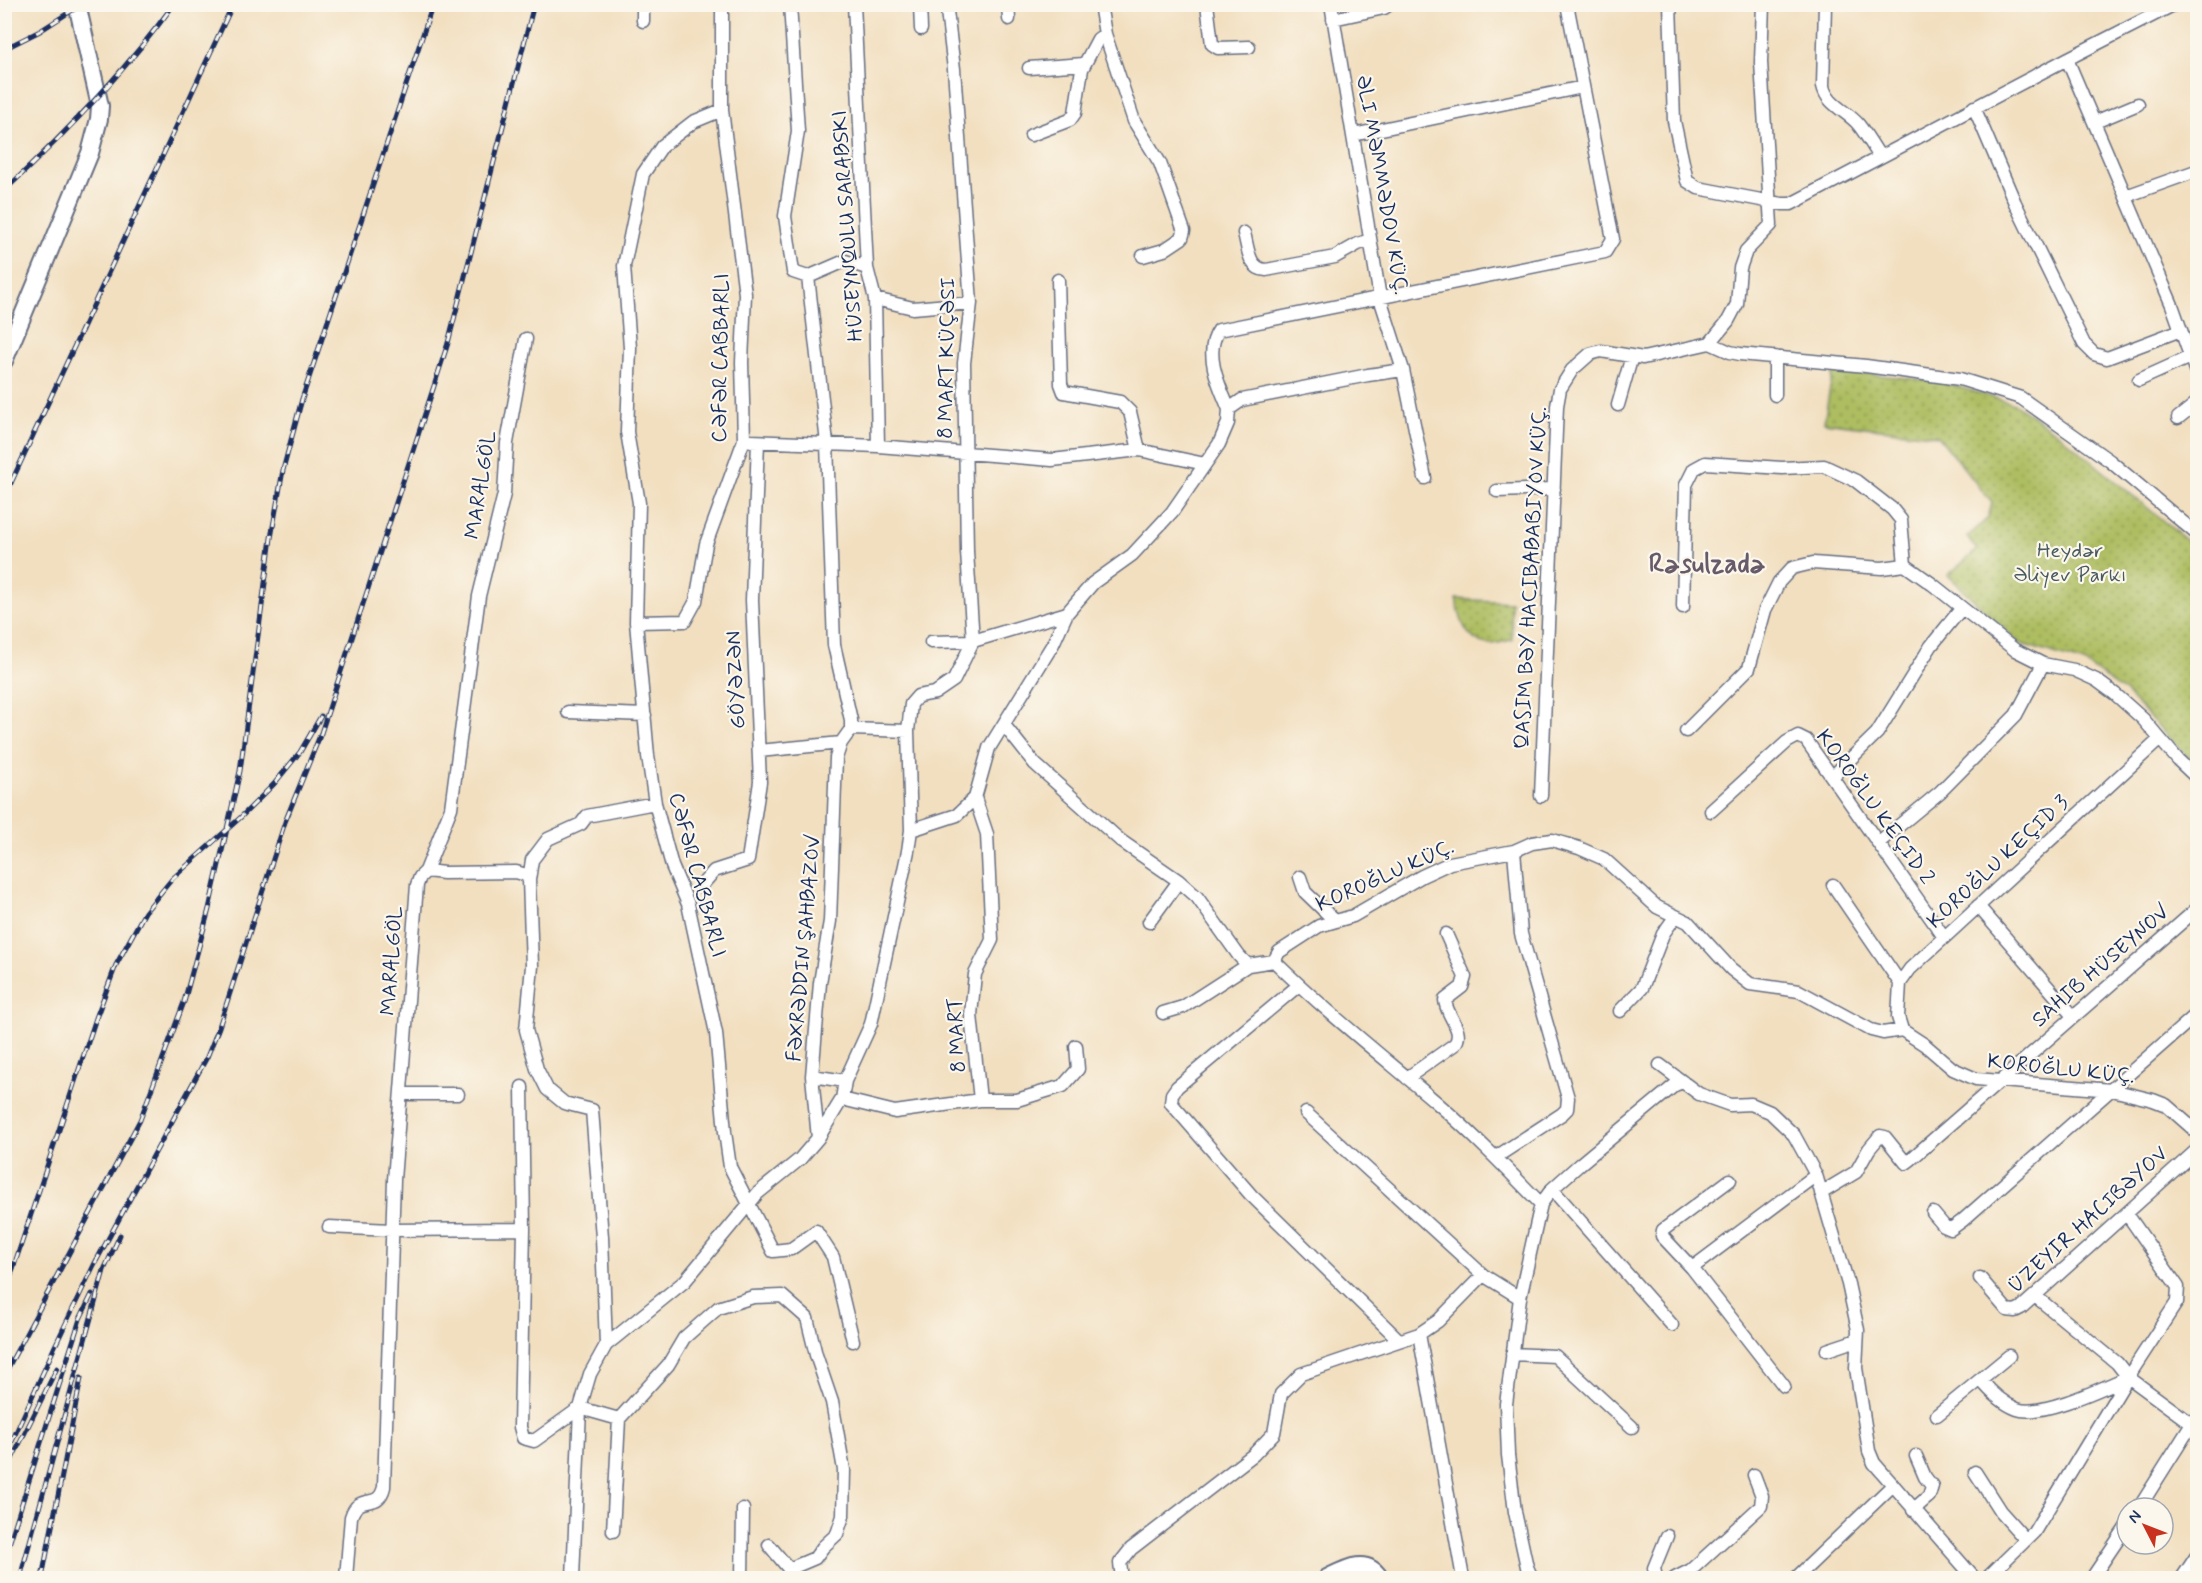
<svg xmlns="http://www.w3.org/2000/svg" width="2202" height="1583" font-family="Mynerve,sans-serif">
<style>
.grass{fill:url(#grass-dots);stroke:#64765f;stroke-width:1.5}
.lines{fill:none;stroke-linecap:round;stroke-linejoin:round}
.street-casing{stroke:#666d80;stroke-width:15}
.secondary-casing{stroke:#666d80;stroke-width:20}
.street{stroke:#fff;stroke-width:12}
.secondary{stroke:#fff;stroke-width:16}
.rail-casing{stroke:#1b2f5e;stroke-width:5}
.rail{stroke:#fbf7ec;stroke-width:3;stroke-dasharray:9;stroke-linecap:butt}
.labels{text-anchor:middle;dominant-baseline:central;stroke-width:4.5;stroke-linejoin:round;paint-order:stroke}
.street-label{font-size:21px;fill:#1b2f5e;stroke:#fbf7ec}
.park-label{font-size:21px;fill:#475a5f;stroke:#fbf7ec}
.district-label{font-size:27px;font-weight:bold;fill:#675b6a;stroke:#fbf7ec}
</style>
<defs>
<pattern id="grass-dots" width="8" height="8" patternUnits="userSpaceOnUse" patternTransform="scale(1.5)"><rect width="8" height="8" fill="#adbd60"/><path d="M2 2h.1M6 6h.1" fill="none" stroke="#8c9a52" stroke-width="1.8" stroke-linecap="round"/></pattern>
</defs>
<rect width="100%" height="100%" fill="#fbf7ec"/>
<filter id="ink" filterUnits="userSpaceOnUse"><feTurbulence type="fractalNoise" baseFrequency=".0167" numOctaves="2"/><feDisplacementMap in="SourceGraphic" scale="12" xChannelSelector="R" yChannelSelector="G"/><feConvolveMatrix kernelMatrix="1 2 1 2 8 2 1 2 1" color-interpolation-filters="sRGB"/></filter>
<filter id="wash" filterUnits="userSpaceOnUse"><feTurbulence type="fractalNoise" baseFrequency=".008" numOctaves="4" result="noise"/><feDisplacementMap in="SourceGraphic" scale="24" xChannelSelector="R" yChannelSelector="G"/><feGaussianBlur stdDeviation="1.35" result="paint"/><feColorMatrix in="noise" values="0 0 0 0 0 0 0 0 0 0 0 0 0 0 0 0 0 1.4 0 .05"/><feComposite in="paint" operator="in"/></filter>
<g filter="url(#wash)">
<rect width="100%" height="100%" fill="#f2dfc0"/>
<!-- grass -->
<path class="grass" d="M1833 370 1942 382 2015 404 2060 435 2197 549V766L2124 691 2084 663 2018 643 1948 575 1977 550 1967 537 1988 518 1992 503 1938 436 1824 422Z
M1456 599 1511 602 1512 640C1505 641 1494 645 1487 644 1464 641 1460 617 1456 599Z"/>
</g>
<g filter="url(#ink)">
<g class="lines">
<!-- street casing -->
<g class="street-casing">
<path id="street" d="M643 4V21
M790 4 798 131 785 216 793 272 808 277
M854 4 867 268 875 299 878 446
M920 4 921 29
M1008 4 1009 19
M1100 4 1105 34 1134 121 1160 163 1184 231 1182 238 1164 250 1143 256
M1207 4 1212 44 1218 48 1249 47
M1331 4 1380 298 1403 370 1425 478
M1670 4 1674 121 1687 181 1698 188 1782 204H1791L2067 59 2175 4
M1825 4 1823 86C1827 105 1847 111 1858 124 1866 134 1873 146 1880 157
M1333 19 1384 8 1390 4
M2067 59 2172 305 2198 378
M1029 68 1084 64
M1974 107 2015 203 2084 344 2094 354 2107 358 2181 330
M722 110 693 122 662 146 643 174 624 266 630 348 627 432 639 503 636 622 648 756 655 803 672 866 688 904 716 1033 725 1132 730 1167 773 1251 791 1249 816 1231 833 1257 853 1341
M2095 122 2138 104
M1031 135 1070 120 1075 113 1082 69 1098 39 1105 34
M1353 135 1583 87
M2126 196 2196 171
M1244 233C1248 247 1248 269 1266 270L1335 257 1358 244 1370 240
M808 277 845 261 867 268
M1058 280 1061 384 1064 392 1120 402 1130 412 1139 450
M875 299 913 308 971 303
M1710 343 1728 321 1737 304 1740 268 1746 251 1771 225 1761 62 1763 4
M2139 380 2190 357
M1775 395V357
M1618 405 1632 356
M1229 409C1219 386 1203 352 1219 330L1605 252 1613 239 1567 4
M2178 418 2198 402
M751 441 878 446 1052 460 1139 450 1205 464
M1497 491 1554 489
M1905 565 1932 584 2015 650 2043 664 2074 670 2096 680 2115 694 2143 719 2178 760 2198 779
M1683 607 1686 485 1694 469 1705 463 1782 468 1824 466 1856 481 1892 509 1901 520 1905 565
M636 622 685 621 696 601 706 544 744 440 742 362 745 294 722 110V4
M931 642 973 641 1067 613
M568 712 645 715
M1004 725 1035 764 1121 841 1179 881 1197 897 1239 956 1248 965 1274 961 1279 952 1319 926 1353 916 1422 876 1450 863 1514 851 1532 843 1552 840 1579 848 1604 859 1657 907 1688 922 1731 969 1750 984 1799 991 1871 1030 1883 1033 1902 1030 1925 1045 1953 1069 1976 1079 2112 1090 2153 1100 2166 1105 2198 1133
M908 731 911 704 918 696 935 693 954 680 973 641 967 552 964 363 971 303 954 69 947 11 949 4
M1686 731 1749 668 1765 610 1779 582 1792 568 1813 563 1882 568 1905 565
M759 751 841 743
M1832 777 1877 733 1931 646 1961 609
M1541 796 1557 406 1560 389 1572 370 1590 354 1601 351 1643 358 1710 343 1730 352 1740 354 1866 366 1960 379 2021 398 2110 461 2198 535
M1711 811 1787 742 1798 736 1806 740 1944 937
M911 830 957 815 975 798 989 748 1053 644 1067 613 1093 583 1132 555 1172 512 1219 444 1228 423 1229 409 1242 400 1368 375 1403 370
M1878 843 1940 792 2016 715 2043 664
M426 871 444 873 516 872 526 875 529 880 532 966 526 1030 537 1069 547 1089 564 1103 592 1110 602 1237 606 1345
M1300 877 1305 892 1335 921
M529 880 532 860 548 839 581 824 587 816 655 803
M1833 885 1900 983
M701 886 714 871 748 860 760 782 752 600 758 442
M1978 906 2073 1016
M1149 922 1179 881
M1274 961C1325 1011 1382 1056 1436 1102 1473 1134 1507 1169 1541 1204
M1299 985 1177 1087 1172 1094 1171 1103 1251 1195 1399 1340
M1620 1011 1642 988 1663 934 1675 917
M1163 1013 1183 1007 1248 965
M1902 1030 1898 1017 1900 983 1910 969 2160 739
M1660 1065 1699 1094 1730 1105 1751 1104 1770 1112 1794 1135 1816 1175 1848 1284 1858 1330 1856 1368 1869 1451 1874 1463 1974 1578
M812 1076 845 1081
M1407 1078 1455 1044C1465 1030 1446 1016 1445 1000L1462 987 1465 977 1446 934
M522 1087 524 1229 520 1427 523 1438 534 1441 580 1408 619 1419
M401 1094H458
M842 1099 895 1112 980 1100 971 1015 975 974 992 940 987 834 975 798
M980 1100H1017L1063 1086 1078 1069 1076 1046
M1306 1113 1483 1275 1520 1298
M818 1138 812 1076 820 983 830 921 836 758 841 743 851 729
M1496 1157 1562 1114 1567 1109 1568 1098 1521 934 1514 851
M1730 1180 1663 1230 1662 1236 1692 1268 1784 1386
M1552 1189 1672 1325
M1821 1193 1856 1172 1869 1149 1880 1136 1885 1137 1906 1163 1910 1160 2198 908
M1933 1213 1944 1226 1951 1229 1962 1221 2198 1013
M329 1227 391 1230 524 1229
M1692 1268 1816 1175
M1980 1278 2007 1310 2015 1311 2021 1308 2198 1149
M2035 1296 2117 1363 2128 1377 2192 1424
M1419 1334 1463 1578
M1827 1350 1857 1340
M1512 1354 1555 1356 1632 1427
M1981 1380C1990 1391 2004 1404 2017 1409 2040 1418 2105 1387 2128 1377
M1937 1415 2009 1356
M1975 1472 2000 1511 2026 1540
M2139 1508 2192 1424 2198 1420
M1913 1510 1929 1496 1932 1486 1925 1477 1916 1456
M613 1531 619 1419 668 1365 684 1338 718 1308 753 1297 782 1296 807 1318 816 1355 832 1402 844 1470 843 1516 837 1534 823 1547 815 1558 789 1569 769 1545
M346 1578 351 1517C359 1491 378 1512 384 1487L394 1180 417 885 420 877 426 871 451 808 479 596 504 494 507 443 526 339
M573 1578 580 1408 590 1374 606 1345 685 1281 758 1193 800 1159 818 1138 842 1099 845 1081 871 1024 908 851 911 830 908 731 851 729V720L834 645 827 443 808 277
M742 1578 743 1509
M1122 1578 1120 1563 1131 1549 1253 1455 1274 1433 1281 1394 1301 1374 1419 1334 1438 1321 1483 1275
M1532 1578 1527 1567 1515 1512 1508 1455 1506 1404 1520 1298 1541 1204 1552 1189 1580 1164 1675 1085 1683 1082
M1656 1578 1654 1568 1667 1536
M1675 1578 1691 1570 1761 1506 1762 1496 1754 1475
M1796 1578 1892 1486
M1987 1578 2034 1532 2128 1377 2177 1302 2178 1287 2127 1214
M2092 1578 2127 1526
M2182 1578 2198 1554"/>
</g>
<!-- secondary casing -->
<g class="secondary-casing">
<path id="secondary" d="M4 361 90 153 99 119 100 106 77 4
M1327 1578C1345 1569 1366 1556 1380 1578"/>
</g>
<!-- street -->
<use href="#street" class="street"/>
<!-- secondary -->
<use href="#secondary" class="secondary"/>
<!-- rail casing -->
<g class="rail-casing">
<path id="rail" d="M4 49 40 31 82 4
M4 191C66 133 125 72 174 4
M4 498 233 4
M4 1296 96 1018 116 965 145 912 172 879 241 817 274 784 300 752 321 716
M4 1375 140 1120 184 1002 209 909 240 771 271 538 283 470 302 399 433 4
M4 1459 55 1346 94 1265 207 1057 219 1027 285 822 321 733 448 343 534 4
M4 1475 57 1368
M4 1560 80 1319 92 1294
M20 1578 104 1270 120 1235
M42 1578 81 1378"/>
</g>
<!-- rail -->
<use href="#rail" class="rail"/>
</g>
</g>
<g class="labels">
<!-- street labels -->
<g class="street-label">
<text transform="translate(1382 185) rotate(80)">ƏLI MƏMMƏDOV KÜÇ.</text>
<text transform="translate(848 226) rotate(-94)">HÜSEYNQULU SARABSKI</text>
<text transform="translate(721 358) rotate(-89)">CƏFƏR CABBARLI</text>
<text transform="translate(947 358) rotate(-89)">8 MART KÜÇƏSI</text>
<text transform="translate(481 485) rotate(-81)">MARALGÖL</text>
<text transform="translate(1531 578) rotate(-87)">QASIM BƏY HACIBABABIYOV KÜÇ.</text>
<text transform="translate(736 680) rotate(-93)">GÖYƏZƏN</text>
<text transform="translate(1875 807) rotate(54)">KOROĞLU KEÇID 2</text>
<text transform="translate(1998 862) rotate(-43)">KOROĞLU KEÇID 3</text>
<text transform="translate(697 875) rotate(75)">CƏFƏR CABBARLI</text>
<text transform="translate(1385 876) rotate(-24)">KOROĞLU KÜÇ.</text>
<text transform="translate(804 948) rotate(-85)">FƏXRƏDDIN ŞAHBAZOV</text>
<text transform="translate(392 961) rotate(-86)">MARALGÖL</text>
<text transform="translate(2101 966) rotate(-41)">SAHIB HÜSEYNOV</text>
<text transform="translate(957 1035) rotate(-93)">8 MART</text>
<text transform="translate(2061 1069) rotate(6)">KOROĞLU KÜÇ.</text>
<text transform="translate(2088 1220) rotate(-42)">ÜZEYIR HACIBƏYOV</text>
</g>
<!-- park labels -->
<g class="park-label">
<text x="2070" y="551">Heydər<tspan x="2070" dy="24">Əliyev Parkı</tspan></text>
</g>
<!-- district labels -->
<g class="district-label">
<text x="1707" y="564">Rəsulzadə</text>
</g>
</g>
<!-- margin -->
<rect width="2202" height="1583" fill="none" stroke="#fbf7ec" stroke-width="24"/>
<!-- north arrow -->
<g transform="translate(2145 1526) rotate(312)"><circle r="28" fill="#fbf7ec" stroke="#a1a7b3" stroke-width="1.5"/>
<path d="M0-4.5L10 22L0 15L-10 22Z" fill="#c8321e"/>
<text y="-9" font-size="16" font-weight="bold" text-anchor="middle" fill="#1b2f5e">N</text>
</g>
</svg>
